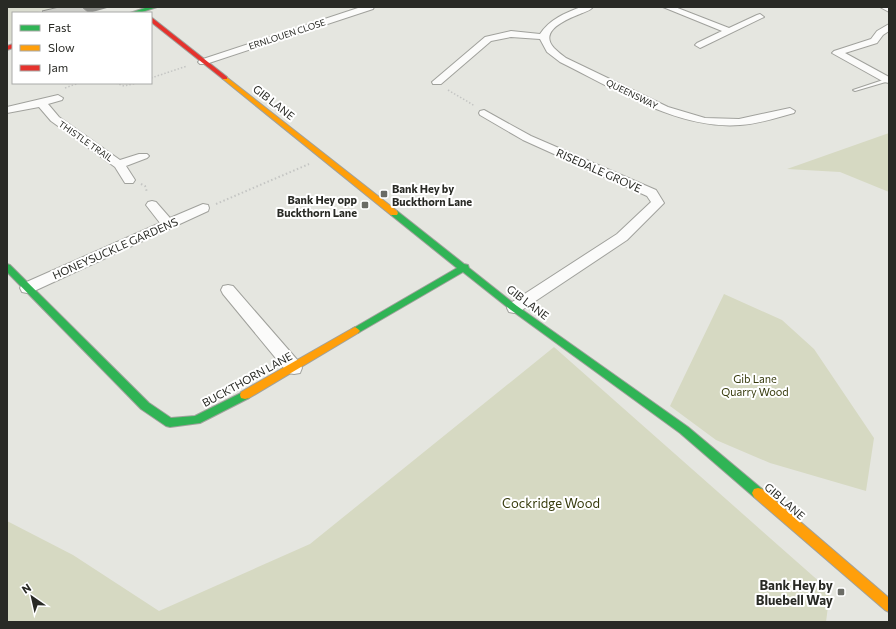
<svg xmlns="http://www.w3.org/2000/svg" width="896" height="629" font-family="Commissioner,sans-serif">
<style>
.built{fill:#dadccf}
.green{fill:#d6d9c2}
.lines{fill:none;stroke-linecap:round;stroke-linejoin:round}
.lane-casing{stroke:#a0a19c;stroke-width:2}
.street-casing{stroke:#a0a19c;stroke-width:2}
.fast-casing{stroke:#a0a19c;stroke-width:2}
.slow-casing{stroke:#a0a19c;stroke-width:2}
.jam-casing{stroke:#a0a19c;stroke-width:2}
.path-far1{stroke:#c4c5c3;stroke-width:1.5;stroke-dasharray:1.5 2;stroke-linecap:butt}
.path{stroke:#c4c5c3;stroke-width:2;stroke-dasharray:1.5 2.5;stroke-linecap:butt}
.lane{fill:#fbfbfa;fill-rule:evenodd}
.street{fill:#fbfbfa;fill-rule:evenodd}
.fast{fill:#30b455;fill-rule:evenodd}
.slow{fill:#ff9f0a;fill-rule:evenodd}
.jam{fill:#e5322d;fill-rule:evenodd}
.shaded-wall{fill:#8f908c}
.building{fill:#cccdc8;stroke:#8f908c}
.poi-dot{fill:#6b6c66;stroke:#fff;stroke-width:1.5}
.labels{text-anchor:middle;dominant-baseline:central;stroke-width:4;stroke-linejoin:round;paint-order:stroke}
.far-street-label{font-size:9px;fill:#292a25;stroke:#fff}
.street-label{font-size:11px;fill:#292a25;stroke:#fff}
.poi-label{font-size:11px;font-weight:bold;fill:#292a25;stroke:#fff;text-anchor:start}
.park-label{font-size:11px;fill:#373b0d;stroke:#fff}
.near-park-label{font-size:13px;fill:#373b0d;stroke:#fff}
.near-poi-label{font-size:13px;font-weight:bold;fill:#292a25;stroke:#fff;text-anchor:end}
</style>
<rect width="100%" height="100%" fill="#e5e6e0"/>
<!-- built -->
<path class="built" d="M7 7H57L34 13H13V40L7 42Z"/>
<!-- green -->
<path class="green" d="M889 133V192L840 172 787 169Z
M724 294 782 320 814 349 874 438 866 491 770 463 716 440 670 406Z
M554 347 830 591 826 622H7V521L73 555 159 611 310 544Z"/>
<g class="lines">
<!-- lane casing -->
<g class="lane-casing">
<path id="lane" d="M886 79H889V81L855 91 853 90Z"/>
</g>
<!-- street casing -->
<g class="street-casing">
<path id="street" d="M361 7H374L373 9 206 64H200L198 62 200 60Z
M581 7H593C590 11 584 12 580 14 567 19 538 31 554 48 558 52 562 55 566 58L668 107 705 118 739 119 790 108 795 111 794 113C776 118 758 124 740 125 678 130 613 88 560 62L547 52 540 39 511 37 491 41 441 84H433L432 82 485 37 511 31 540 34C550 19 565 13 581 7Z
M663 7H675L729 28 757 15 760 14 764 17 700 48 695 45 697 43 722 31Z
M880 7H889V12Z
M889 24V31L883 35 877 43 845 53 889 77V83L884 82 832 53 834 51 871 39 877 31Z
M58 95 63 98 62 100 48 104 59 117 120 160 139 154H147L149 156 147 158 126 166 135 180 133 183H125L115 167 51 121 39 107 7 113V107Z
M484 110 531 136 656 190 664 203 627 240 519 312 514 313 509 312 507 308 509 304 617 234 651 202 647 196 523 140 480 115 479 113 480 111Z
M152 201 156 202 170 218 203 204 208 205 209 208 208 211 32 292 27 293 22 292 20 288 22 284 160 223 146 205 148 202Z
M228 285 233 286 300 363 302 368 300 373 294 374 288 373 223 294 221 290 223 286Z"/>
</g>
<!-- fast casing -->
<g class="fast-casing">
<path id="fast" d="M148 7H157L139 13H130Z
M391 211H397L464 264 468 265 469 268 517 306 688 427 762 489 764 493 762 497 758 498 754 497 680 433 511 310 463 272 358 333H352L350 331 352 329 457 268 391 215 390 213Z
M7 264 10 265 149 403 171 418 195 416 245 391 249 392 250 395 249 398 200 423 170 427 166 426 141 409 7 272Z"/>
</g>
<!-- slow casing -->
<g class="slow-casing">
<path id="slow" d="M225 76 397 211 398 213 397 215H391L223 79 222 78Z
M355 327 358 329 360 331 358 333 249 398 245 399 241 398 240 395 241 392Z
M758 488 762 489 889 598V612L885 610 754 497 752 493 754 489Z"/>
</g>
<!-- jam casing -->
<g class="jam-casing">
<path id="jam" d="M151 17 227 77V79H223L151 22Z
M13 44V48L7 50V46Z"/>
</g>
<!-- path-far1 -->
<path class="path-far1" d="M151 78 187 66
M116 83 124 86 137 83
M65 88 79 83
M448 90 475 106"/>
<!-- path -->
<path class="path" d="M141 184 145 186 147 192
M216 204 309 164"/>
<!-- lane -->
<use href="#lane" class="lane"/>
<!-- street -->
<use href="#street" class="street"/>
<!-- fast -->
<use href="#fast" class="fast"/>
<!-- slow -->
<use href="#slow" class="slow"/>
<!-- jam -->
<use href="#jam" class="jam"/>
</g>
<!-- shaded-wall -->
<path class="shaded-wall" d="M82 7H106L107 8 89 13Z"/>
<!-- building -->
<path class="building" d="M59 7H82L89 13H44L42 11Z"/>
<!-- markers -->
<g class="poi-dot">
<rect x="380" y="190" width="8" height="8" rx="2"/>
<rect x="361" y="201" width="8" height="8" rx="2"/>
<rect x="837" y="588" width="8" height="8" rx="2"/>
</g>
<g class="labels">
<!-- far-street labels -->
<g class="far-street-label">
<text transform="translate(287 34) rotate(-18)">ERNLOUEN CLOSE</text>
<text transform="translate(632 94) rotate(26)">QUEENSWAY</text>
<text transform="translate(86 141) rotate(35)">THISTLE TRAIL</text>
</g>
<!-- street labels -->
<g class="street-label">
<text transform="translate(274 102) rotate(38)">GIB LANE</text>
<text transform="translate(599 170) rotate(24)">RISEDALE GROVE</text>
<text transform="translate(115 248) rotate(-24)">HONEYSUCKLE GARDENS</text>
<text transform="translate(528 302) rotate(37)">GIB LANE</text>
<text transform="translate(247 379) rotate(-29)">BUCKTHORN LANE</text>
<text transform="translate(785 501) rotate(41)">GIB LANE</text>
</g>
<!-- poi labels -->
<g class="poi-label">
<text x="392" y="188">Bank Hey by<tspan x="392" dy="13">Buckthorn Lane</tspan></text>
<text x="357" y="199" text-anchor="end">Bank Hey opp<tspan x="357" dy="13">Buckthorn Lane</tspan></text>
</g>
<!-- park labels -->
<g class="park-label">
<text x="755" y="378">Gib Lane<tspan x="755" dy="13">Quarry Wood</tspan></text>
</g>
<!-- near-park labels -->
<g class="near-park-label">
<text x="551" y="503">Cockridge Wood</text>
</g>
<!-- near-poi labels -->
<g class="near-poi-label">
<text x="833" y="585">Bank Hey by<tspan x="833" dy="15">Bluebell Way</tspan></text>
</g>
</g>
<!-- border -->
<rect width="896" height="629" fill="none" stroke="#292a25" stroke-width="16"/>
<!-- legend -->
<rect x="12" y="12" width="140" height="72" fill="#ffffff" stroke="#a9aaa8"/>
<rect x="20" y="25" width="20" height="6" fill="#30b455" stroke="#a9aaa8"/>
<text x="48" y="32" font-size="12" fill="#292a25">Fast</text>
<rect x="20" y="45" width="20" height="6" fill="#ff9f0a" stroke="#a9aaa8"/>
<text x="48" y="52" font-size="12" fill="#292a25">Slow</text>
<rect x="20" y="65" width="20" height="6" fill="#e5322d" stroke="#a9aaa8"/>
<text x="48" y="72" font-size="12" fill="#292a25">Jam</text>
<!-- north arrow -->
<g transform="translate(32 597) rotate(326)" stroke="#ffffff" stroke-width="3" paint-order="stroke">
<path d="M0-3L7 15L0 10L-7 15Z" fill="#292a25"/>
<text y="-6" font-size="11" font-weight="bold" text-anchor="middle" fill="#292a25">N</text>
</g>
</svg>
